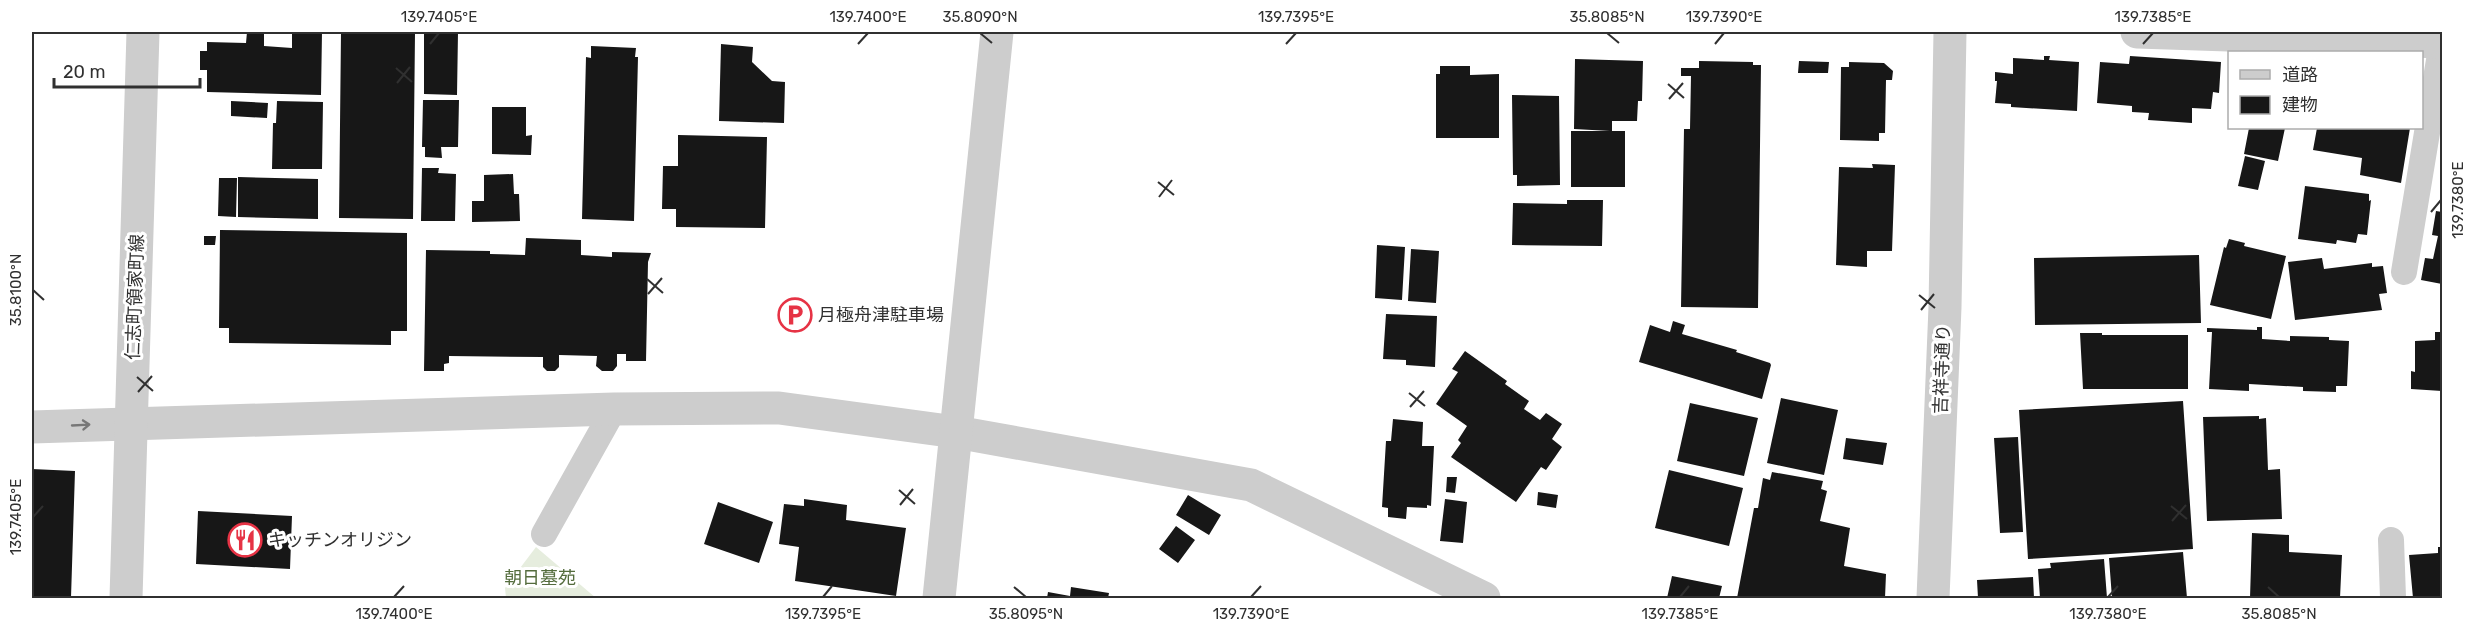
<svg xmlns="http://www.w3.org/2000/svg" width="2474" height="630" font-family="Rubik,'Noto Sans JP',sans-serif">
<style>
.green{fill:#e6edde}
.building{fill:#171717}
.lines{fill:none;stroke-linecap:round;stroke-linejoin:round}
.service{stroke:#cdcdcd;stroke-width:26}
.minor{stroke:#cdcdcd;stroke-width:33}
.tertiary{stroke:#cdcdcd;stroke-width:33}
.oneway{stroke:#777}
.ticks{fill:none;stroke:#303030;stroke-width:2}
.labels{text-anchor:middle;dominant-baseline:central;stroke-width:6;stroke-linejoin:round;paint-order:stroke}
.street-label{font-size:18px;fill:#303030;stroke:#fff}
.poi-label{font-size:18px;fill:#303030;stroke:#fff;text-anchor:start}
.park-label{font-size:18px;fill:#546c3d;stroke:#fff}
.neatline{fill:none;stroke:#303030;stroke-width:2}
.ticks-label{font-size:15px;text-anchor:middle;fill:#303030}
</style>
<rect width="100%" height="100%" fill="#fff"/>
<!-- green -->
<path class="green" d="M536 547 596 598H506L505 588Z"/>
<!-- building -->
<path class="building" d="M247 32H264V46L292 48V32H322L321 95 207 92V70H200V51H207V42L246 43Z
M341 32 415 33 413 219 339 218Z
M424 32H458L457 95 424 94Z
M721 44 753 47 752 62 772 81 785 82 784 123 719 121Z
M591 46 636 48 635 57H638L634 221 582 219 586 57 591 58Z
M2044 56H2050L2049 60 2079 62 2077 111 2011 107V104L1995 103 1997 81H1995V72L2013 74V58L2044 60Z
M2130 56 2221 62 2219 93 2213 92 2211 109 2192 108V123L2148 120 2149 113 2132 112V106L2097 103 2100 62 2129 64Z
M1575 59 1643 61 1642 101H1638L1637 121H1612V131H1625V187H1571V131H1610L1574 129Z
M1699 61 1753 62V65H1761L1758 308 1681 307 1684 129H1690L1691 76H1681V68H1699Z
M1799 61 1829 62 1828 73H1798Z
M1849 62 1884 63 1893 71 1892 80H1886L1885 133H1879V141L1840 140 1841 67H1849Z
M1440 66H1470V75L1499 74V138H1436V74H1440Z
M1512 95 1559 96 1560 185 1517 186V175H1513Z
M423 100H459L458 147H441L442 158 425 157V147H422Z
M231 101 268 103 267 118 231 116Z
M277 101 323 102 322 169H272L273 123H276Z
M492 107H526V136L532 135 531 155 492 154Z
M2249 128H2285L2278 161 2244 154Z
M2317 128H2410L2401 183 2360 175 2362 158 2313 150Z
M678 135 767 137 765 228 676 227V209H662L663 166H678Z
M2245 156 2265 161 2258 190 2238 186Z
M1872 164 1895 165 1892 251H1867V267L1836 265 1839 167 1873 168Z
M422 168H439L438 173 456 174 455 221H421Z
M513 174 514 194H519L520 221 472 222V201H484V175Z
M238 177 318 179V219L238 217Z
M219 178H237L236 217 218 216Z
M2305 186 2369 194V201L2371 200 2367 235 2358 234 2356 243 2337 240 2336 244 2298 239Z
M1567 200H1603L1602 246 1512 245 1513 203 1567 204Z
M2436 211 2442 212V284L2421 280 2425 258 2433 259 2438 236 2432 235Z
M220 230 407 233V331H391V345L229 343V328H219Z
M204 236H216L215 245H204Z
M526 238 581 240V255L612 257V252L651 253 648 262 646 361H626V354H617V366L613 371H602L596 366 597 356 559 355V367L555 371H547L543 367V357L449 356V363L444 364V371H424L426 250 490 251V254L525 255Z
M2229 239 2245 243 2244 246 2286 256 2271 319 2210 305 2224 247 2226 248Z
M1377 245 1405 247 1402 300 1375 298Z
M1411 249 1439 251 1436 303 1408 301Z
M2199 255 2201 323 2035 325 2034 258Z
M2322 258 2324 269 2372 263V267L2383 266 2387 293 2379 294 2382 310 2295 320 2288 262Z
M1386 314 1437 316 1435 367 1406 365V360L1383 359Z
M1673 321 1685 325 1682 334 1737 350 1736 352 1770 363 1771 365 1762 399 1639 362 1650 325 1670 332Z
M2257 327H2262V339L2290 341V336L2329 337V340L2349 341 2347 386H2336V392L2303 391V387L2249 384V391L2209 389 2212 332H2207V328L2257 330Z
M2435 332H2442V391L2411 389V371L2415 372V341L2435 340Z
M2080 333H2102V335H2188V389H2083Z
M1465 351 1507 381 1505 384 1529 401 1524 409 1540 420 1546 413 1562 424 1552 439 1562 447 1546 470 1541 467 1516 502 1451 457 1461 443 1458 440 1467 426 1436 404 1458 372 1452 369Z
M1781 398 1838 410 1824 475 1767 463Z
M2183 401 2193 549 2028 559 2019 410Z
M1690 403 1758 418 1744 476 1677 461Z
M2259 416V419L2266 418 2268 470 2280 469 2282 519 2207 521 2203 417Z
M1393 419 1423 422 1422 446H1434L1431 506 1427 505V508L1407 507 1406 519 1388 517V508L1382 507 1386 441H1391Z
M2018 437 2023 532 2000 533 1994 438Z
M1846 438 1887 443 1883 465 1843 459Z
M32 469 75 471 71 598H32Z
M1669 470 1743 488 1729 546 1655 528Z
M1772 472 1823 481 1821 489 1827 491 1820 521 1850 528 1844 566 1886 574 1885 598H1737L1754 508H1758L1763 478 1770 480Z
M1447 477H1457L1455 493 1446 492Z
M1538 492 1558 495 1556 508 1537 505Z
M1188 495 1221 515 1209 535 1176 515Z
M804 499 847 505 846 520 906 528 896 596 795 581 799 547 779 544 784 504 804 506Z
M1445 499 1467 502 1463 543 1440 541Z
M718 502 773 522 759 563 704 544Z
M198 511 292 516 290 569 196 564Z
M1176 526 1195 540 1178 563 1159 549Z
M2252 533 2289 535V552L2342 555 2340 598H2250Z
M2438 547H2442V598H2413L2409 555 2438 553Z
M2183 552 2187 598H2112L2109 558Z
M2104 559 2107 598H2040L2038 569 2051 568 2050 563Z
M1672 576 1722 586 1719 598H1667Z
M2033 577 2034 598H1978L1977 580Z
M1071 587 1109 593 1108 598H1047L1048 592 1070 596Z"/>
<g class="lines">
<!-- service -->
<path class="service" d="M2404 272 2442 42
M544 534 614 409
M2391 540 2393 598"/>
<!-- minor -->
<path class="minor" d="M2137 32 2442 42
M32 427 614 409 779 408 956 432 1251 485 1484 598"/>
<!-- tertiary -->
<path class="tertiary" d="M126 598 143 32
M939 598 997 32
M1933 598 1945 307 1950 32"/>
</g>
<!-- one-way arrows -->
<defs><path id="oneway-shaft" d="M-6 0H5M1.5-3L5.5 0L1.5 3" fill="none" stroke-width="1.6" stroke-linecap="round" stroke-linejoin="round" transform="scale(1.5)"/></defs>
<use class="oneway" href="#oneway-shaft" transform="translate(81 425) rotate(-3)"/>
<!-- ticks -->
<path class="ticks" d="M980 33 992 43M1607 33 1619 43M430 44 439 33M858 44 868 33M1286 44 1296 33M1715 44 1724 33M2143 44 2153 33M396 68 412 82M397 83 410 67M1668 84 1684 98M1669 99 1683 83M1158 182 1174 195M1159 197 1172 180M2431 212 2441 200M647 279 663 293M33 290 44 300M648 294 662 278M1919 295 1935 308M1921 310 1934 294M137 377 153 391M138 392 152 376M1409 393 1425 406M1410 407 1424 391M899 490 915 504M900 505 913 489M2171 506 2187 519M33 517 43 506M2172 521 2186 505M1014 587 1026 597M2268 587 2279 597M394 597 404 586M823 597 832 586M1251 597 1261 586M1680 597 1689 586M2108 597 2118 586"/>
<!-- icons -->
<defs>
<g id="parking-ring" transform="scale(1.725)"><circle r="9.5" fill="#fff" stroke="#e63345" stroke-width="1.5"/><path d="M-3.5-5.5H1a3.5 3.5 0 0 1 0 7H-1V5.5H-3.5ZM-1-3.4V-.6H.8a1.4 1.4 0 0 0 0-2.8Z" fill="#e63345"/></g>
<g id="restaurant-ring" transform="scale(1.725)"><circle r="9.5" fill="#fff" stroke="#e63345" stroke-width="1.5"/><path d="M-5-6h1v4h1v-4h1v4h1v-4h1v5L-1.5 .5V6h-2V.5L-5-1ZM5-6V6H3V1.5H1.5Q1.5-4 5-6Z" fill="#e63345"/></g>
</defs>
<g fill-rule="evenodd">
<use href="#parking-ring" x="795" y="315"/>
<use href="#restaurant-ring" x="245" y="540"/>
</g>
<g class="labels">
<!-- street labels -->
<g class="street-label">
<text transform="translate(135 297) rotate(-88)">仁志町領家町線</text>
<text transform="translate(1942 369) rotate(-88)">吉祥寺通り</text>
</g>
<!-- poi labels -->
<g class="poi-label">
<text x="818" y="315">月極舟津駐車場</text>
<text x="268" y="540">キッチンオリジン</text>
</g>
<!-- park labels -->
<g class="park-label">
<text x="540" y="578">朝日墓苑</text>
</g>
</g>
<!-- border -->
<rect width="2474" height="630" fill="none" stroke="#ffffff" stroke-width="66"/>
<!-- legend -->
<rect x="2228" y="51" width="195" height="78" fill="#ffffff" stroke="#acacac" stroke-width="1.5"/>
<rect x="2240" y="70" width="30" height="9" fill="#cdcdcd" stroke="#acacac" stroke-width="1.5"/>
<text x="2282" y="81" font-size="18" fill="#303030">道路</text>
<rect x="2240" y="96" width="30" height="18" fill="#171717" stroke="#acacac" stroke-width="1.5"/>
<text x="2282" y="111" font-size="18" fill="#303030">建物</text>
<!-- scale -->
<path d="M54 78v9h146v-9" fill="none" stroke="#303030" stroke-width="3"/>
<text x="63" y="78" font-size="18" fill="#303030" stroke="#ffffff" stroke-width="4.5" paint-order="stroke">20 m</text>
<rect x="33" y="33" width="2408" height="564" class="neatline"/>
<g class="ticks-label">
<text x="439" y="22">139.7405°E</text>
<text x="868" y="22">139.7400°E</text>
<text x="980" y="22">35.8090°N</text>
<text x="1296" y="22">139.7395°E</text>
<text x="1607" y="22">35.8085°N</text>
<text x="1724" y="22">139.7390°E</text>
<text x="2153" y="22">139.7385°E</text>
<text transform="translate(2458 200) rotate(-90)" y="5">139.7380°E</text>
<text transform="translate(16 290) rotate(-90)" y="5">35.8100°N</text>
<text transform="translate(16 517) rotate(-90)" y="5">139.7405°E</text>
<text x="394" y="619">139.7400°E</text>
<text x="823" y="619">139.7395°E</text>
<text x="1026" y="619">35.8095°N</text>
<text x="1251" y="619">139.7390°E</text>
<text x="1680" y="619">139.7385°E</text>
<text x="2108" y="619">139.7380°E</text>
<text x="2279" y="619">35.8085°N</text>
</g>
</svg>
